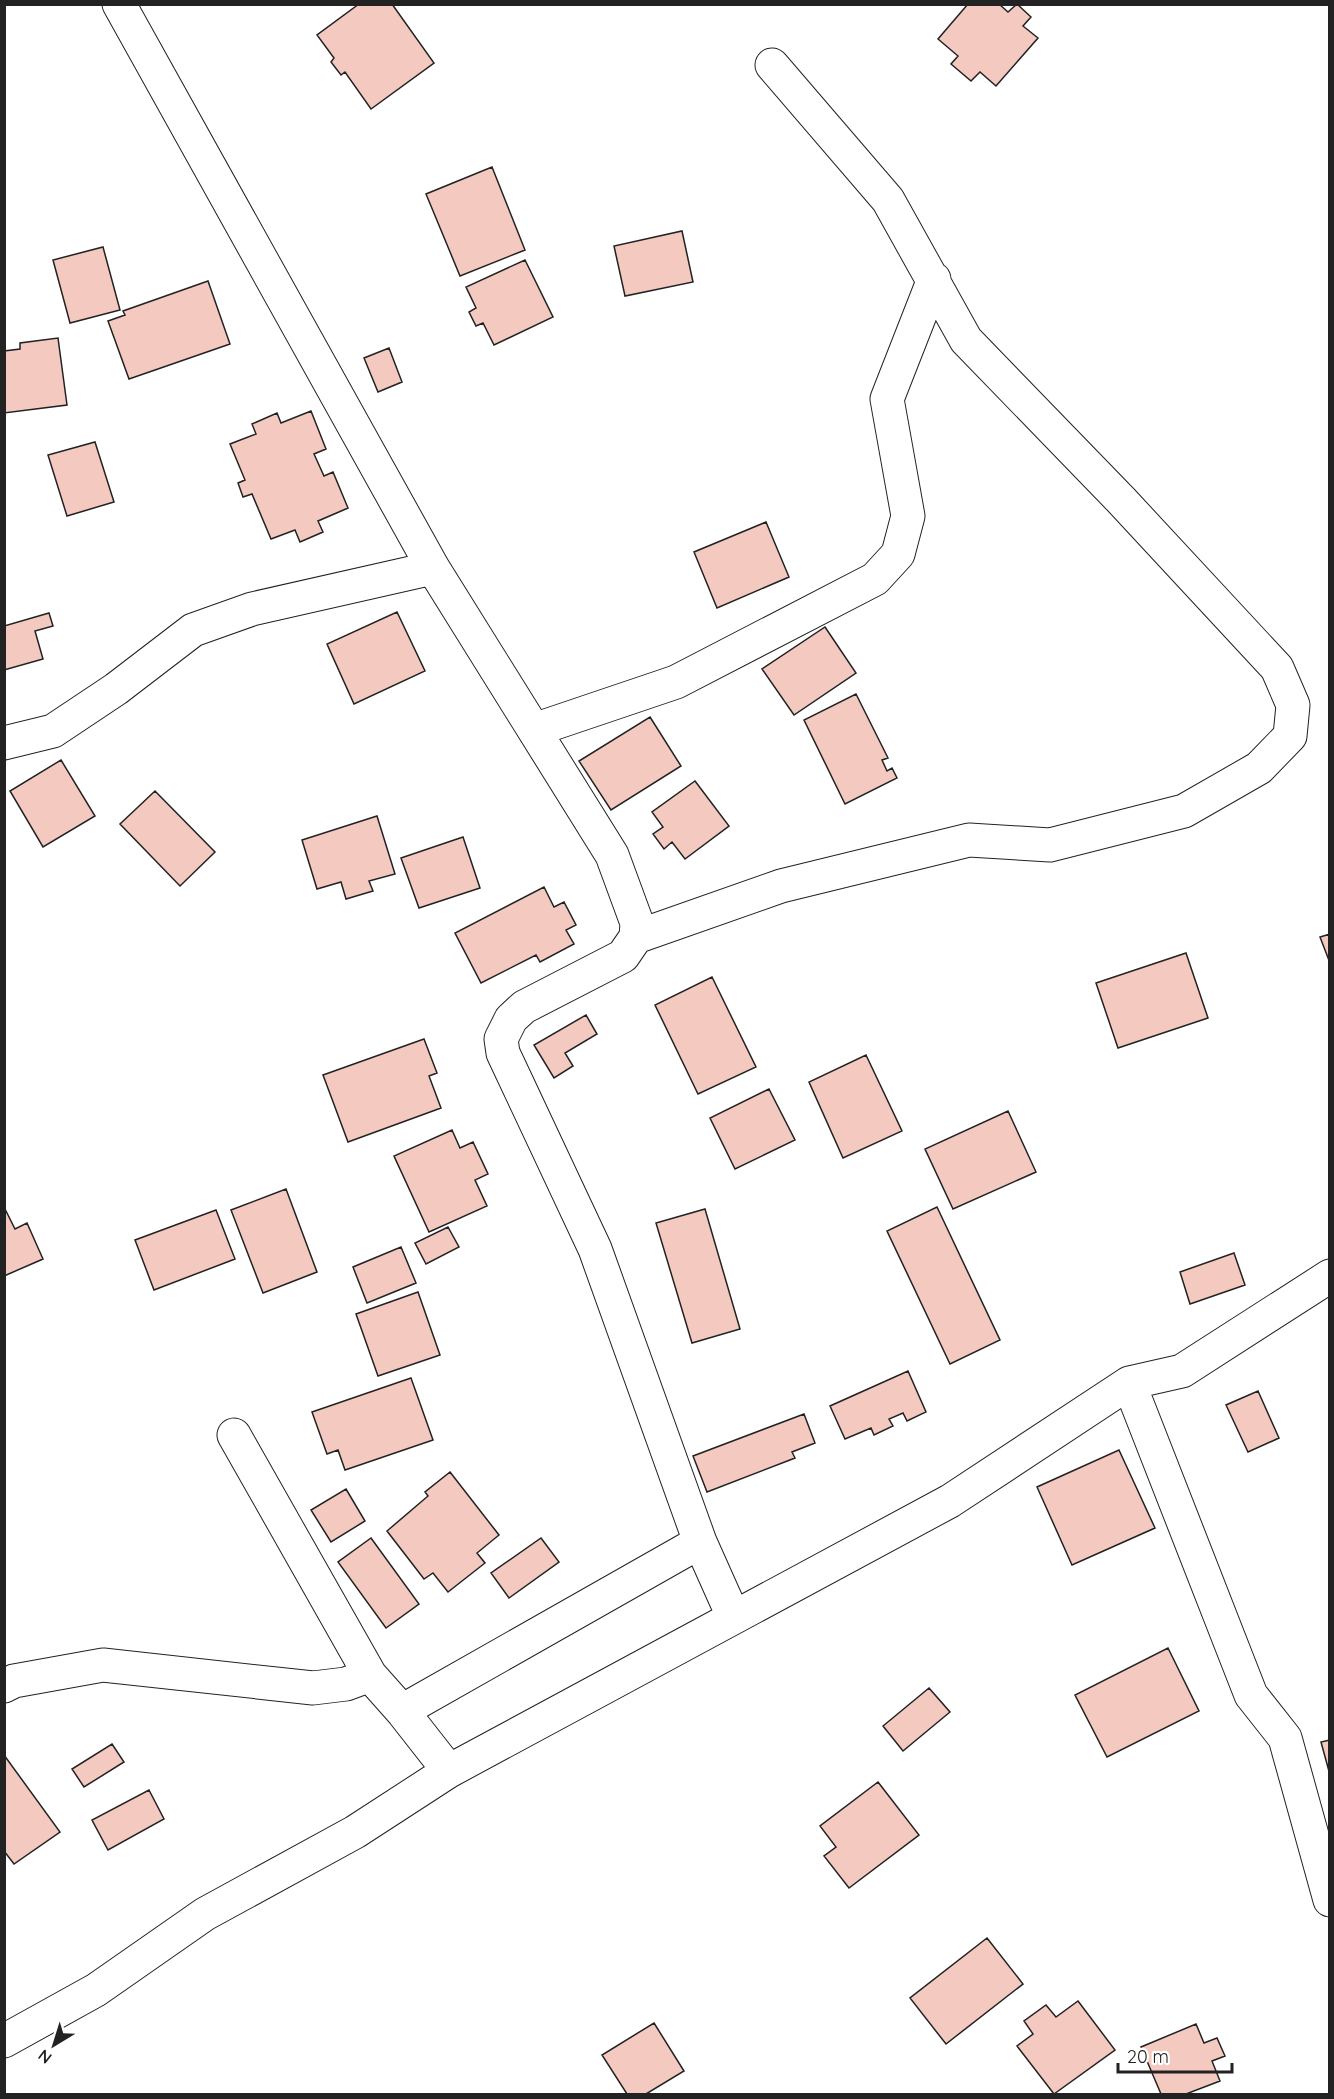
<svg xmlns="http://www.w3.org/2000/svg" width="1334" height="2099" font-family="Quicksand,sans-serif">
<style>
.building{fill:#f3c9c0;stroke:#222;stroke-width:1.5}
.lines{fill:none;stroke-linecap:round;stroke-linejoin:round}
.minor-casing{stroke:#222;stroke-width:35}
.minor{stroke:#fff;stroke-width:33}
</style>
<rect width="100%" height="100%" fill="#fff"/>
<!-- building -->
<path class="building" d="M359 4H392L434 63 371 109 345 72 341 75 331 62 334 58 317 35Z
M968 4H999L1008 12 1017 4 1031 17 1023 26 1038 38 996 86 980 72 971 81 951 64 958 56 938 39Z
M492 167 525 250 460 276 426 194Z
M682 231 693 282 625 296 614 246Z
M103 247 120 310 70 323 53 260Z
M525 260 553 317 494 345 483 323 476 326 469 312 476 308 466 287Z
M208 281 230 344 129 379 108 321 125 315 123 311Z
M58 338 67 405 4 413V351L20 349V343Z
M389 348 402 382 378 392 364 358Z
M311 411 326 449 314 454 324 476 333 472 348 508 318 521 323 532 300 542 295 530 271 539 252 494 243 497 238 483 245 480 230 444 256 434 252 424 277 413 281 423Z
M95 442 114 502 67 516 48 455Z
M766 522 789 577 717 608 694 552Z
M397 612 425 671 354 704 327 644Z
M49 613 53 626 35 631 43 659 4 670V626Z
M825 627 856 673 794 715 762 669Z
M856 694 888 758 882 760 887 771 892 768 897 778 845 804 804 720Z
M650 717 681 766 611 810 579 761Z
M61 760 95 816 43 847 10 791Z
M695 781 729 826 685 859 672 842 664 849 653 834 663 827 652 812Z
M155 791 215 852 180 886 120 824Z
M377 816 395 874 369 881 373 891 346 899 341 882 317 889 302 840Z
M463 837 480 888 419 908 401 858Z
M544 887 554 907 564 902 576 925 566 930 574 944 540 962 536 955 481 983 455 933Z
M1330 934V963L1320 937Z
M1186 953 1208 1018 1118 1048 1096 983Z
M712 977 756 1067 698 1094 655 1005Z
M586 1015 597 1034 565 1053 573 1066 554 1078 534 1045Z
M424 1039 437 1073 429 1076 441 1108 348 1142 323 1075Z
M866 1055 902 1131 843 1158 809 1082Z
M769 1089 795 1140 735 1169 710 1118Z
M1008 1111 1036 1172 953 1209 925 1149Z
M452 1130 460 1148 473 1142 488 1174 475 1180 487 1206 429 1232 394 1156Z
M286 1189 317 1272 263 1293 231 1210Z
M937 1207 1000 1340 950 1364 887 1231Z
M5 1209 15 1229 27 1223 43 1259 4 1276Z
M705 1209 740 1329 692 1343 656 1223Z
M216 1210 235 1259 154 1290 135 1240Z
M448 1227 459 1247 426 1264 415 1243Z
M401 1247 416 1283 367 1303 353 1267Z
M1234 1253 1245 1285 1190 1304 1180 1272Z
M418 1292 440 1355 378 1376 356 1314Z
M908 1371 926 1412 907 1421 903 1413 889 1419 893 1426 874 1435 871 1428 845 1439 830 1406Z
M411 1378 433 1440 345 1470 338 1450 327 1454 312 1412Z
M1258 1391 1279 1438 1248 1452 1226 1405Z
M804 1414 815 1443 792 1452 795 1458 707 1492 693 1456Z
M1119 1450 1155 1528 1072 1565 1037 1487Z
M450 1472 499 1535 477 1553 485 1563 448 1592 433 1573 424 1579 387 1531 428 1496 425 1492Z
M346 1489 365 1521 331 1542 311 1510Z
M371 1538 419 1604 386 1628 338 1562Z
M541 1538 559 1562 509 1598 491 1573Z
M1168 1648 1199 1711 1107 1757 1075 1695Z
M929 1688 950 1712 903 1751 883 1726Z
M1330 1740V1775L1321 1742Z
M112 1744 124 1762 84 1787 72 1769Z
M4 1755 60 1832 14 1864 4 1851Z
M878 1782 919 1835 849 1888 824 1856 836 1847 820 1826Z
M149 1790 164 1819 108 1850 92 1820Z
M987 1938 1023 1984 946 2044 910 1998Z
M1078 2001 1115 2050 1054 2094 1017 2046 1033 2034 1024 2021 1046 2005 1056 2017Z
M654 2023 684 2071 646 2094H627L602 2055Z
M1196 2024 1204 2043 1217 2038 1225 2056 1212 2061 1220 2081 1186 2094H1161L1141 2047Z"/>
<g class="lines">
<!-- minor casing -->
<g class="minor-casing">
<path id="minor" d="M119 4 433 568 612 855 637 923 636 937 623 956 524 1007 511 1019 501 1039 503 1053 595 1249 700 1542 733 1616
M534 730 676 682 875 579 898 554 908 516 887 399 934 279
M4 743 53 731 116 689 193 630 252 609 433 568
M636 937 781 886 969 840 1050 845 1184 811 1259 768 1290 736 1293 705 1277 668 1122 501 966 340 888 200 772 65
M1129 1383 1251 1695 1285 1738 1330 1900
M234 1435 370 1675 402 1711 449 1771
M4 1686 14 1681 103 1665 313 1688 346 1684 370 1675
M402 1711 700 1542
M4 2041 96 1990 205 1914 355 1832 449 1771 950 1501 1129 1383 1182 1371 1330 1276"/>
</g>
<!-- minor -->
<use href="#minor" class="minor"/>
</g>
<!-- border -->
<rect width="1334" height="2099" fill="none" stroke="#222222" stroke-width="12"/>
<!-- north arrow -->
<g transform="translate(54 2045) rotate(218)" stroke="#ffffff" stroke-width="4.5" paint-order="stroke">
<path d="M0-4.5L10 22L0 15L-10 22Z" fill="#222222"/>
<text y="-9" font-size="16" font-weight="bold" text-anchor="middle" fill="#222222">N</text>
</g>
<!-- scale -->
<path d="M1118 2063v9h114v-9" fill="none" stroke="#222222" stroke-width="3"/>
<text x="1127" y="2063" font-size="18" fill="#222222" stroke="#ffffff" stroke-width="4.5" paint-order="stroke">20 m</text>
</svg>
